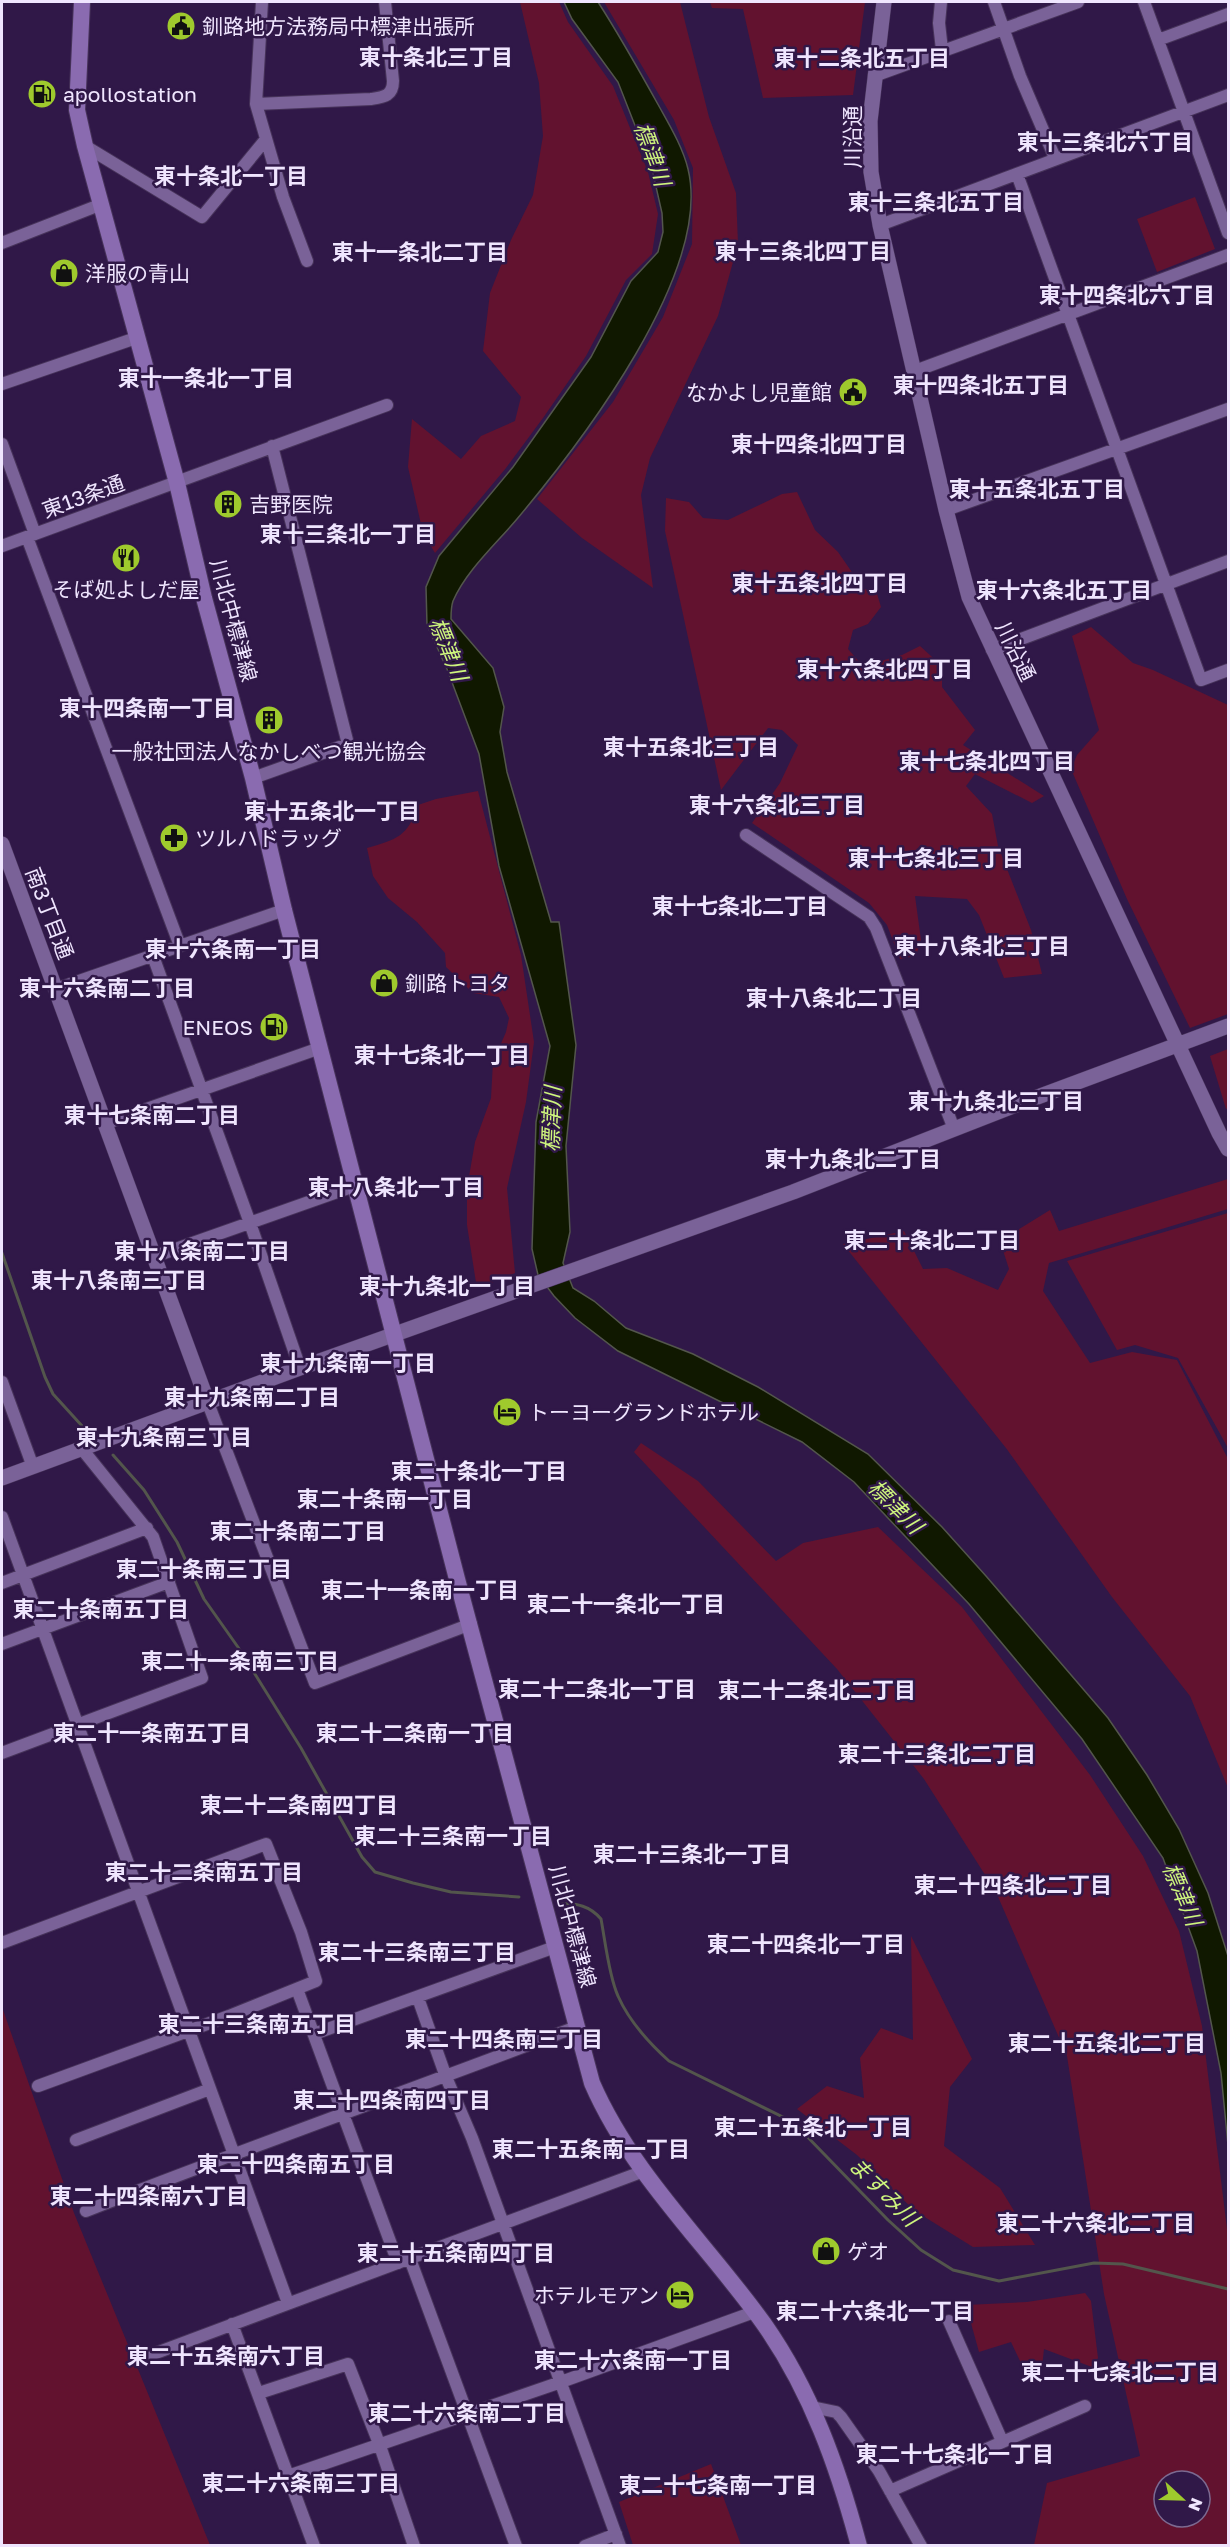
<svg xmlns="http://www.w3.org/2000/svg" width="1230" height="2547" font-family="'Golos Text','Noto Sans JP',sans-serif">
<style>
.green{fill:#62122f;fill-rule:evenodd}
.water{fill:#101800;stroke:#53564c;stroke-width:1.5}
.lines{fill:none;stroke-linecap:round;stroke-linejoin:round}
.stream{stroke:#53564c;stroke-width:3}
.minor-casing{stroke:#47335a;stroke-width:14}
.tertiary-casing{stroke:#47335a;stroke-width:16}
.secondary-casing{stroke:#47335a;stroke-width:18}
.minor{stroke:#7a6298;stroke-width:12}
.tertiary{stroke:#7a6298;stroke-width:15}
.secondary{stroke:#8a6bb0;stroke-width:16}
.labels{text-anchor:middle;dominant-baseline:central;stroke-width:5;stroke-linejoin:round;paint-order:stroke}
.poi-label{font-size:21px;fill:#efe5fe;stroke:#301848;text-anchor:start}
.street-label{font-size:21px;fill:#efe5fe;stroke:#301848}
.neighbourhood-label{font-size:22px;font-weight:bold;fill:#efe5fe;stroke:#301848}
.water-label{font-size:22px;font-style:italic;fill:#cef57d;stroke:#301848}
</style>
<rect width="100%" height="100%" fill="#301848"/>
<!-- green -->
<path class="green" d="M520 2H559L568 22 613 86 648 172 658 214 652 254 626 280 586 356 543 418 506 468 435 553 423 533 408 467 412 419 461 459 481 436 515 421 521 397 483 351 490 293 511 240 533 195 543 136 539 83Z
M604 2H680L709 117 736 193 738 244 718 316 650 458 641 495 653 588 582 538 537 499 613 402 663 317 692 244 693 168 674 120Z
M710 2H865L853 95 763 98 743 9 712 8Z
M1195 197 1215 249 1157 272 1137 219Z
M797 492 815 530 838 552 856 578 851 593 875 587 881 607 868 624 853 630 848 649 863 666 902 655 920 646 942 666V687L975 730 963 745 1044 796 1032 803 975 774 966 786 992 814 998 846 1031 930 1042 974 1004 978 979 915 967 899 915 896 921 940 916 956 900 959 887 925 869 903 752 823 780 783 798 745 782 730 768 728 721 790 665 531 666 498 689 502 703 518 728 520 782 494Z
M1091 627 1133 663 1153 670 1228 705V1014L1190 1028 1127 899 1071 769 1077 755 1099 730 1072 636Z
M478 791 521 955 534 1042 526 1102 507 1188 515 1273 477 1289 467 1225V1188L475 1142 491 1098 493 1062 506 1032 509 1018 499 997 473 993 446 967 445 953 417 922 388 898 373 876 367 848C397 839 408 837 418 805L436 799Z
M1228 1049V1108L1226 1109 1210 1056Z
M1228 1179V1209L1049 1263 1043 1291 1090 1363 1132 1352 1177 1360 1228 1459V1788L1190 1696 1112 1597 1006 1448 843 1244 904 1231 923 1269 947 1268 998 1290 1009 1269 1000 1241 1050 1210 1059 1231Z
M1228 1213V1448L1178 1358 1135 1345 1117 1350 1067 1261Z
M641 1443 698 1481 776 1561 803 1543 878 1527 962 1607 1090 1775 1143 1856 1179 1931 1202 2026 1228 2237V2545H1034L1047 2483 1140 2456 1104 2294 1067 2056 996 1892 924 1779 837 1669 634 1452ZM1164 2481H1200V2517H1164Z
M911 1936 972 2059 950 2087 944 2146 1000 2188 1035 2245 973 2247 915 2211 857 2155 797 2109 827 2086 864 2098 860 2058 881 2028 913 2040Z
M2 2007 74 2213 210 2545H2Z
M1085 2293 1091 2301 1098 2358 1092 2367 1044 2349 1042 2367 1029 2380 1011 2342 979 2352 966 2305 1027 2302Z
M711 2464 741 2545H633L619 2502Z"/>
<!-- water -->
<path class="water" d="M564 2H598C620 36 640 72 660 108 670 126 683 148 688 169 713 272 580 444 517 519 495 545 466 571 453 601 451 607 451 613 451 619L493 668 504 707 500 732 507 772 551 922H559L576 1045 566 1146 570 1232 563 1263 573 1288 594 1301 626 1328 693 1354 758 1387 868 1454 942 1527 986 1576 1108 1718 1147 1775 1179 1829 1208 1893 1228 1956V2145L1221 2073 1197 1951 1163 1858 1082 1739 969 1604 854 1482 802 1442 618 1351 575 1318 554 1296 538 1275 532 1249 536 1122 550 1046 499 866 479 754 447 669 427 625 426 587 439 556 513 467 591 357 631 281 658 252 663 232 662 213 652 169 618 82 572 19Z"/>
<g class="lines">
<!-- stream -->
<path class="stream" d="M2 1253 45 1377 53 1394 83 1427
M113 1455 144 1490 177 1542 204 1599 240 1650 301 1748 362 1857 375 1872 413 1883 451 1892 519 1897
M560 1904C577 1903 590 1906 601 1919 605 1940 609 1977 618 1996 629 2021 649 2043 669 2061L793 2122 888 2220 921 2250 953 2270 999 2281 1094 2263 1123 2264 1228 2289"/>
<!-- minor casing -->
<g class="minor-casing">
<path id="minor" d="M262 2 256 104 283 197 307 261
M941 2 939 23 942 50
M994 2 1020 76 1055 158
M1144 2 1228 233
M1158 40 1228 14
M874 76 1078 2
M256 104 371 99C384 97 393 96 393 81L385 2
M85 146 202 217 266 139
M1017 174 1201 680 1228 670
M880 225 1228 95
M2 243 102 204
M915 371 1228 255
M2 384 136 338
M2 444 35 534
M946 510 1228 409
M27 537 180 946
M2 546 387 405
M992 650 1228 561
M253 778 348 744 272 446
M746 835 869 917 876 928 954 1129
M153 956 250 1223 300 1368
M56 989 284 910
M104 1124 320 1048
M153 1257 357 1185
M2 1382 33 1467
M208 1403 315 1683 471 1624
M2 1517 288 2303
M2 1583 147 1528
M2 1644 169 1582
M2 1753 202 1678 153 1537 82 1449
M2 1943 266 1844 301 1932 316 1981 229 2016 38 2086
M297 1989 398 2263
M418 1998 446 2077 472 2138 620 2546
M314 2034 555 1947
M76 2140 210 2089
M86 2211C249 2147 413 2089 576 2027
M410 2259 516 2546
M949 2321 1002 2441
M232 2324 314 2546
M148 2356 644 2171
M259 2393 348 2364 380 2446 414 2546
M812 2407 836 2412 841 2417 879 2471 921 2546
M288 2476 561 2382 754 2312
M890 2491 1085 2406
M585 2546 616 2534"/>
</g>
<!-- tertiary casing -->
<g class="tertiary-casing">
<path id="tertiary" d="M884 2 870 121 871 172 880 225 946 510 969 597 1219 1133 1228 1149
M2 844 208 1403
M2 1478 300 1368 793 1192 1008 1108 1228 1026"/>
</g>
<!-- secondary casing -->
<g class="secondary-casing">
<path id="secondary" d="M82 2 77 110 85 146 177 483 204 598 253 778 284 910 457 1579 592 2083C632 2175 707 2244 764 2324 811 2391 838 2467 859 2546"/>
</g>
<!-- minor -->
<use href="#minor" class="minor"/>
<!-- tertiary -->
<use href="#tertiary" class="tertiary"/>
<!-- secondary -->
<use href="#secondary" class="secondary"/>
</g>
<!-- icons -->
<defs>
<g id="civic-disc" transform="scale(1.5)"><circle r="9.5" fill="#9fca2d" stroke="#301848"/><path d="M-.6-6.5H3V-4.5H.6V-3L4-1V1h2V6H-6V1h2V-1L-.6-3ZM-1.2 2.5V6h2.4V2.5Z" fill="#111"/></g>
<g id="fuel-disc" transform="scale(1.5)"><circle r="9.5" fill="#9fca2d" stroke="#301848"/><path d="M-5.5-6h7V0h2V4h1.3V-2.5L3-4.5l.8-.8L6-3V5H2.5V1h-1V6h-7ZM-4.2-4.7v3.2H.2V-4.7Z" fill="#111"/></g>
<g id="shop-disc" transform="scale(1.5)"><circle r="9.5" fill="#9fca2d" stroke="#301848"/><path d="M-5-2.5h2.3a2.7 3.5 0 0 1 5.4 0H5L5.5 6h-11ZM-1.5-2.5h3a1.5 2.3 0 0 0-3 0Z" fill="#111"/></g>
<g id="building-disc" transform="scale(1.5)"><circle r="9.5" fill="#9fca2d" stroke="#301848"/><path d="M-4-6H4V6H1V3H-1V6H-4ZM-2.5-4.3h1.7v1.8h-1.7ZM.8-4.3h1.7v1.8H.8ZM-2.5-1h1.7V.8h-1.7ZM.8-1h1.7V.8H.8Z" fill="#111"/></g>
<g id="restaurant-disc" transform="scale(1.5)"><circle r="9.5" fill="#9fca2d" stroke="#301848"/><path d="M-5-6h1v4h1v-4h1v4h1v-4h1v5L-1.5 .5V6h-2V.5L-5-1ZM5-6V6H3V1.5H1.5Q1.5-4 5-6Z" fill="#111"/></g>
<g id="pharmacy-disc" transform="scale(1.5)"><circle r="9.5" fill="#9fca2d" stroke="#301848"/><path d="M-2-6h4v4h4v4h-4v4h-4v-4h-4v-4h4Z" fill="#111"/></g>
<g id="hotel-disc" transform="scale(1.5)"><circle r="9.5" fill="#9fca2d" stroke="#301848"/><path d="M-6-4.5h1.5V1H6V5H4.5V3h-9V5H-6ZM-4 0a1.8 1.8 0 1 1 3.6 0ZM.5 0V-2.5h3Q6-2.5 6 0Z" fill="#111"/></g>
</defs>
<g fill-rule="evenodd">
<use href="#civic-disc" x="181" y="26"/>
<use href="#fuel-disc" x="42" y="94"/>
<use href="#shop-disc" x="64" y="273"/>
<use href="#civic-disc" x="853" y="392"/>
<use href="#building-disc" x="228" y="504"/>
<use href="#restaurant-disc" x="126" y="558"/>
<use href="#building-disc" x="269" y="720"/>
<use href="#pharmacy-disc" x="174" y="838"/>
<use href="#shop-disc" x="384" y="983"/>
<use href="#fuel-disc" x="274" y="1027"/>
<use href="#hotel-disc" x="507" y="1412"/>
<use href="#shop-disc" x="826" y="2251"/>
<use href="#hotel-disc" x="680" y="2295"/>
</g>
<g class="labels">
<!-- poi labels -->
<g class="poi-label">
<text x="202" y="26">釧路地方法務局中標津出張所</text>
<text x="63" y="94">apollostation</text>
<text x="85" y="273">洋服の青山</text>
<text x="832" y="392" text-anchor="end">なかよし児童館</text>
<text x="249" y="504">吉野医院</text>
<text x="126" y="589" text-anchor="middle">そば処よしだ屋</text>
<text x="269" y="751" text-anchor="middle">一般社団法人なかしべつ観光協会</text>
<text x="195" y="838">ツルハドラッグ</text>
<text x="405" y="983">釧路トヨタ</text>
<text x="253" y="1027" text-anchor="end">ENEOS</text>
<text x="528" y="1412">トーヨーグランドホテル</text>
<text x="847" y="2251">ゲオ</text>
<text x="659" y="2295" text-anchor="end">ホテルモアン</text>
</g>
<!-- street labels -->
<g class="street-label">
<text transform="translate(852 137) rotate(-90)">川沿通</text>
<text transform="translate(83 496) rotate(-20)">東13条通</text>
<text transform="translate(234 620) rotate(75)">川北中標津線</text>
<text transform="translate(1016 651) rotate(64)">川沿通</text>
<text transform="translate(50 913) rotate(69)">南3丁目通</text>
<text transform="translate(573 1926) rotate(75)">川北中標津線</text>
</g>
<!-- neighbourhood labels -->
<g class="neighbourhood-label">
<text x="436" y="56">東十条北三丁目</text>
<text x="862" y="57">東十二条北五丁目</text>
<text x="1105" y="141">東十三条北六丁目</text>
<text x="231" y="175">東十条北一丁目</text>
<text x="936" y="201">東十三条北五丁目</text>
<text x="803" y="250">東十三条北四丁目</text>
<text x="420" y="251">東十一条北二丁目</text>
<text x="1127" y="294">東十四条北六丁目</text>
<text x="206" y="377">東十一条北一丁目</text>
<text x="981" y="384">東十四条北五丁目</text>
<text x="819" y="443">東十四条北四丁目</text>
<text x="1037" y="488">東十五条北五丁目</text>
<text x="348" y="533">東十三条北一丁目</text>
<text x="820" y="582">東十五条北四丁目</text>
<text x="1064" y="589">東十六条北五丁目</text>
<text x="885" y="668">東十六条北四丁目</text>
<text x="147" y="707">東十四条南一丁目</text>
<text x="691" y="746">東十五条北三丁目</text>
<text x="987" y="760">東十七条北四丁目</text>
<text x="777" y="804">東十六条北三丁目</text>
<text x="332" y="810">東十五条北一丁目</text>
<text x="936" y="857">東十七条北三丁目</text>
<text x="740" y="905">東十七条北二丁目</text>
<text x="982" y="945">東十八条北三丁目</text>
<text x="233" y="948">東十六条南一丁目</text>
<text x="107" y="987">東十六条南二丁目</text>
<text x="834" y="997">東十八条北二丁目</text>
<text x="442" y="1054">東十七条北一丁目</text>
<text x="996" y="1100">東十九条北三丁目</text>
<text x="152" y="1114">東十七条南二丁目</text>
<text x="853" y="1158">東十九条北二丁目</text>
<text x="396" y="1186">東十八条北一丁目</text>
<text x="932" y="1239">東二十条北二丁目</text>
<text x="202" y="1250">東十八条南二丁目</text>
<text x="119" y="1279">東十八条南三丁目</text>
<text x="447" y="1285">東十九条北一丁目</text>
<text x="348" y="1362">東十九条南一丁目</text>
<text x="252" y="1396">東十九条南二丁目</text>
<text x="164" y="1436">東十九条南三丁目</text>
<text x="479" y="1470">東二十条北一丁目</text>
<text x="385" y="1498">東二十条南一丁目</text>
<text x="298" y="1530">東二十条南二丁目</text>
<text x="204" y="1568">東二十条南三丁目</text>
<text x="420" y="1589">東二十一条南一丁目</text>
<text x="626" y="1603">東二十一条北一丁目</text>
<text x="101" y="1608">東二十条南五丁目</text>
<text x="240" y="1660">東二十一条南三丁目</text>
<text x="597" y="1688">東二十二条北一丁目</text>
<text x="817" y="1689">東二十二条北二丁目</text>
<text x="152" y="1732">東二十一条南五丁目</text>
<text x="415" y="1732">東二十二条南一丁目</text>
<text x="937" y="1753">東二十三条北二丁目</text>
<text x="299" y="1804">東二十二条南四丁目</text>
<text x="453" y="1835">東二十三条南一丁目</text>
<text x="692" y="1853">東二十三条北一丁目</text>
<text x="204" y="1871">東二十二条南五丁目</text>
<text x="1013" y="1884">東二十四条北二丁目</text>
<text x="806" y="1943">東二十四条北一丁目</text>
<text x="417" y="1951">東二十三条南三丁目</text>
<text x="257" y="2023">東二十三条南五丁目</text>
<text x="504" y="2038">東二十四条南三丁目</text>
<text x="1107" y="2042">東二十五条北二丁目</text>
<text x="392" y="2099">東二十四条南四丁目</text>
<text x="813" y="2126">東二十五条北一丁目</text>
<text x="591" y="2148">東二十五条南一丁目</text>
<text x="296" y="2163">東二十四条南五丁目</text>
<text x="149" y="2195">東二十四条南六丁目</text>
<text x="1096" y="2222">東二十六条北二丁目</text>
<text x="456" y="2252">東二十五条南四丁目</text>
<text x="875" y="2310">東二十六条北一丁目</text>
<text x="226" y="2355">東二十五条南六丁目</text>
<text x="633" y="2359">東二十六条南一丁目</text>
<text x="1120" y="2371">東二十七条北二丁目</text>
<text x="467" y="2412">東二十六条南二丁目</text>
<text x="955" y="2453">東二十七条北一丁目</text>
<text x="301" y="2482">東二十六条南三丁目</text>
<text x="718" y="2484">東二十七条南一丁目</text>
</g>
<!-- water labels -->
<g class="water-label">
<text transform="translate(653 154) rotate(70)">標津川</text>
<text transform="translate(449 649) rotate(68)">標津川</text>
<text transform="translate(551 1119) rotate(-88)">標津川</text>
<text transform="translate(896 1506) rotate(45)">標津川</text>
<text transform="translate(1183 1894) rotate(67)">標津川</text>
<text transform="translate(884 2191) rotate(45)">ますみ川</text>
</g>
</g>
<!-- border -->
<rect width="1230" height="2547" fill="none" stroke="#efe5fe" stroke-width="6"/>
<!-- north arrow -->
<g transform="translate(1182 2499) rotate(112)"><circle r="28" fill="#301848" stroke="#7c6a91" stroke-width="1.5"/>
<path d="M0-4.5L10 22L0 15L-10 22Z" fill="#9fca2d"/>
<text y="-9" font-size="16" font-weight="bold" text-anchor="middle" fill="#efe5fe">N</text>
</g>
</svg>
